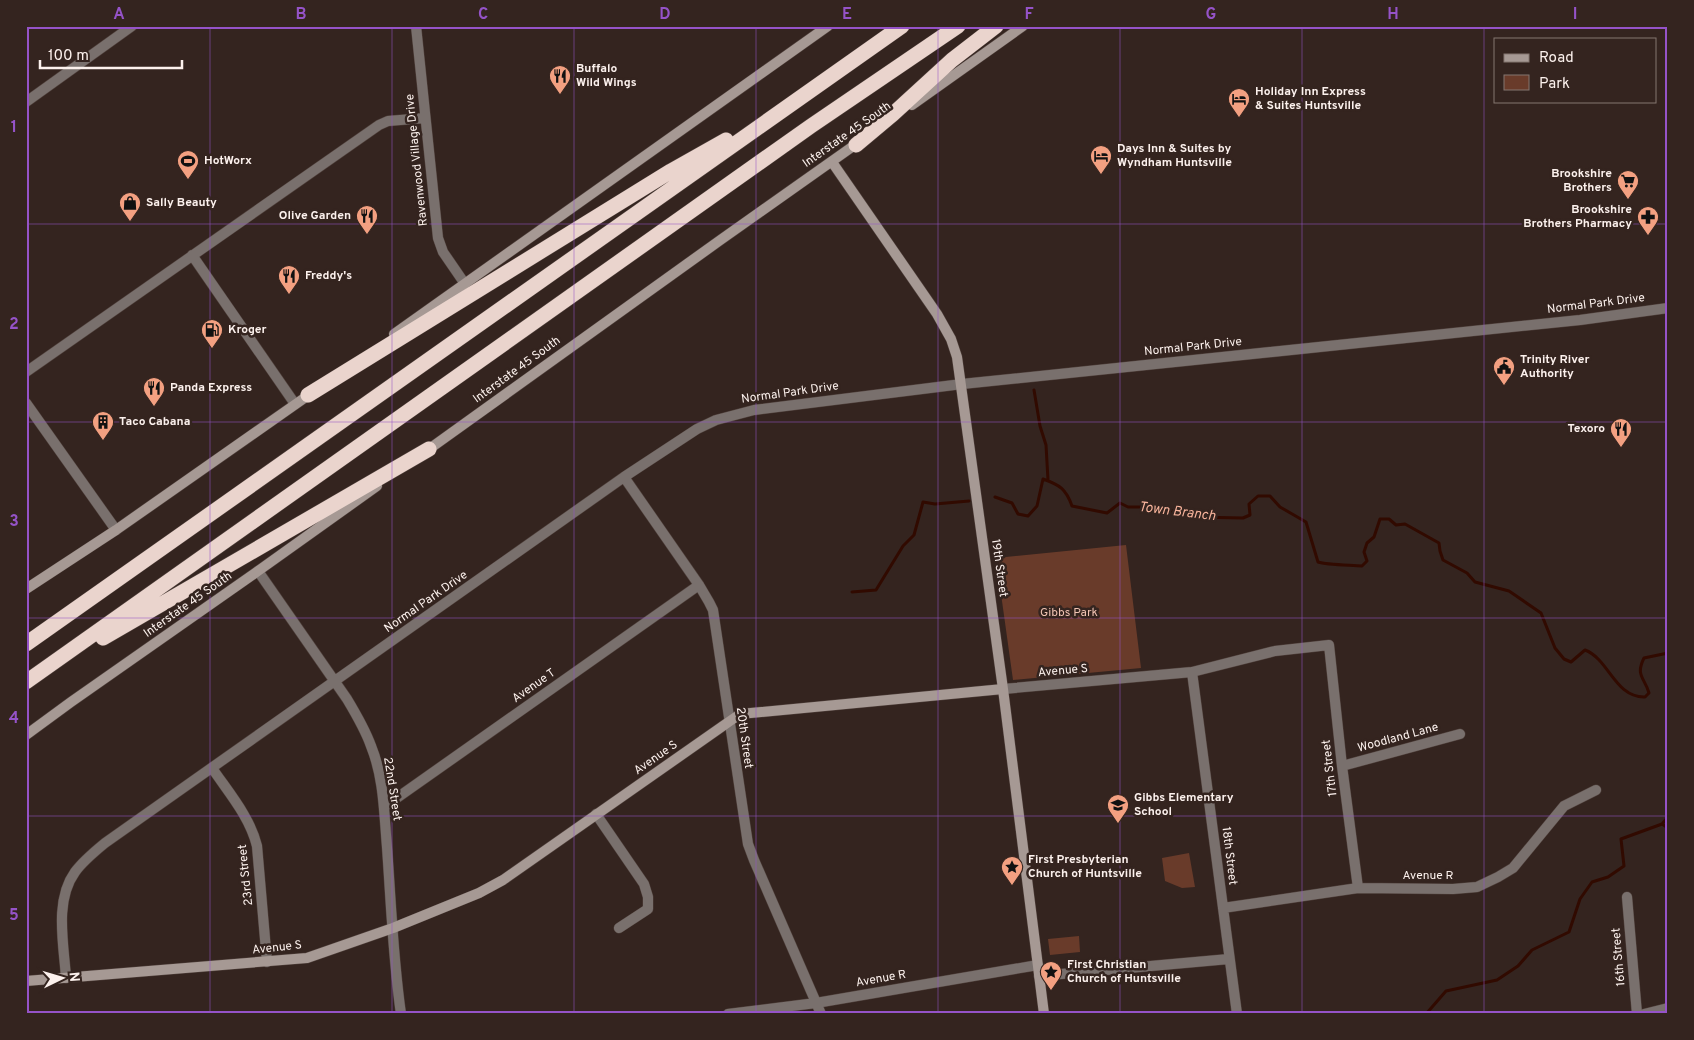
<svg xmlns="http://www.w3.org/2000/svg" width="1694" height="1040" font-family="Overpass,sans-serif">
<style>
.green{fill:#693b2a}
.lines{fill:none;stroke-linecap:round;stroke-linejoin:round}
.stream{stroke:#310a00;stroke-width:3}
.street-casing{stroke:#50413c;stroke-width:11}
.secondary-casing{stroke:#50413c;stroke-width:11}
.highway-casing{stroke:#50413c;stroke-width:16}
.street{stroke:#79706d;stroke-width:10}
.secondary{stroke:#a69994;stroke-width:10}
.highway{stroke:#ead4cd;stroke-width:15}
.grid{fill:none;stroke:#9553c8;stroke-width:1;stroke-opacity:0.55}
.labels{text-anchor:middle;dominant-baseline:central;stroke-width:5;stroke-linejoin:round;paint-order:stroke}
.poi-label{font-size:12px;font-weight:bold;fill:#fcf1ed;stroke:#34241f;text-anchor:start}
.street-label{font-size:12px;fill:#fcf1ed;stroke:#34241f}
.park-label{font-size:12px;fill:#f0c3b2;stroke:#34241f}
.water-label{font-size:14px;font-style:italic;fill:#f8b49c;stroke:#34241f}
.neatline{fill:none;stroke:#9553c8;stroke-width:2}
.grid-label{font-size:16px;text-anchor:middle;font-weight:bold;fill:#9553c8}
</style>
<rect width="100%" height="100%" fill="#34241f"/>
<!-- green -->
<path class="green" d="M1126 545 1141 668 1013 680 996 558Z
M1189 853 1195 887 1182 888 1165 881 1162 858Z
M1079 936 1080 952 1050 955 1048 939Z"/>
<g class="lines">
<!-- stream -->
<path class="stream" d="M1034 390 1040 426 1046 445 1048 480
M995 497 1012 503 1018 514 1028 516 1037 506 1043 479C1060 485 1066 489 1072 506L1107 513 1120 503 1128 507H1159L1193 517 1243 518 1250 515 1249 504 1258 496H1270L1280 507 1306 522 1318 562C1327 565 1350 565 1362 566L1367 561 1364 552 1367 543 1374 537 1380 519H1389L1396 525 1405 524 1439 543 1440 551 1443 560 1467 573 1475 582 1509 591 1541 613 1555 648 1564 659 1571 662 1585 650C1609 659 1615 698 1645 697L1649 693C1645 678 1635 676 1644 658L1668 653
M852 592 876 590 903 546 914 535 923 502 935 504 969 501
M1668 817 1662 824 1668 828
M1426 1014 1446 991 1497 980 1518 966 1532 950 1569 932 1580 899 1592 882 1608 877 1624 866 1621 839 1662 824"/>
<!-- street casing -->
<g class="street-casing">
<path id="street" d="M416 26 438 238 443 252 465 284
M26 102 132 26
M192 255 295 404
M26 372 379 125 388 121 425 118
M26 403 116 530
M624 477 699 585 709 602 713 610 748 844 754 860 821 1014
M258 571 347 699C356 714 365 729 371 746 384 778 384 813 387 847 391 902 393 959 401 1014
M1192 672 1237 1014
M1003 689 1192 672 1275 651 1329 645 1342 766 1358 888
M1342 766 1460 734
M212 768C229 793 250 817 257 846L267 962
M384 807 699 585
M596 814 644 884 648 897V909L619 928
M1627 897 1637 1014
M1223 908 1358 888 1453 889 1477 887 1498 877 1513 868 1564 806 1596 790
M1039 976 1229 959
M66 978C64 945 54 901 75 872 83 861 94 852 105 843L624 477 697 429 716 420 754 410 962 384 1580 320 1668 308
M728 1014 816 1003 1038 965
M1644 1014 1668 1008"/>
</g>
<!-- secondary casing -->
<g class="secondary-casing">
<path id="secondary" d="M912 105 1023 26
M832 162 937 314 951 339 957 357 1003 689 1044 1014
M394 334 828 26
M425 452 719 241 859 142
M26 589 116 530 313 392
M26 735 71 702 258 571 377 486
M26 981 307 958 393 928 479 893 503 880 740 714 1003 689"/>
</g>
<!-- highway casing -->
<g class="highway-casing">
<path id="highway" d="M856 145 893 114 952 60 996 26
M308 395 671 171 726 140
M103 638 429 449
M26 644 902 26
M26 682 811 126 958 26"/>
</g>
<!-- street -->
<use href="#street" class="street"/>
<!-- secondary -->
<use href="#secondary" class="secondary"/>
<!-- highway -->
<use href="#highway" class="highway"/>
</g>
<!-- grid -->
<path class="grid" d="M210 26V1014M392 26V1014M574 26V1014M756 26V1014M938 26V1014M1120 26V1014M1302 26V1014M1484 26V1014M26 224H1668M26 422H1668M26 618H1668M26 816H1668"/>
<!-- icons -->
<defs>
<g id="restaurant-pin" transform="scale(1.125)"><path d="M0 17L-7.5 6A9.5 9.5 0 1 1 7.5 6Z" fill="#f3a081" stroke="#34241f"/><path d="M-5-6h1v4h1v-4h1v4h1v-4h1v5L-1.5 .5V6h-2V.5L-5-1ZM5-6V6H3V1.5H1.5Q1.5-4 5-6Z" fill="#111"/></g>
<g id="hotel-pin" transform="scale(1.125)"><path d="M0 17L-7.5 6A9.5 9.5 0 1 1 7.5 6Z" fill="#f3a081" stroke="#34241f"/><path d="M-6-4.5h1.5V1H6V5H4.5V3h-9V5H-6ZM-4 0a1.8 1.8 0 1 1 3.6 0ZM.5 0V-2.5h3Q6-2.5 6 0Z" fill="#111"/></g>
<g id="stadium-pin" transform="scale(1.125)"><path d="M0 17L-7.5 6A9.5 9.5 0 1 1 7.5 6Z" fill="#f3a081" stroke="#34241f"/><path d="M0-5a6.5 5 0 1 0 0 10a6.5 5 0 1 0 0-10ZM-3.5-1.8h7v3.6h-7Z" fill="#111"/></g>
<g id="supermarket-pin" transform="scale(1.125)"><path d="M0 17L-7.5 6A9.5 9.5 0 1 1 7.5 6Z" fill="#f3a081" stroke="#34241f"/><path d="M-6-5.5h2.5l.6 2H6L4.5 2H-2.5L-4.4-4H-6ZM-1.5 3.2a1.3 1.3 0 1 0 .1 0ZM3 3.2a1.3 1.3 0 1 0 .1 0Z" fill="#111"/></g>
<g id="shop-pin" transform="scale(1.125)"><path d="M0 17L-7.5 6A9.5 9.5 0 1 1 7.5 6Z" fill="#f3a081" stroke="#34241f"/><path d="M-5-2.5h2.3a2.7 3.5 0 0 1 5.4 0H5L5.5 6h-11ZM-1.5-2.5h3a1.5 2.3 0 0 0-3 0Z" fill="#111"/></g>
<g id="pharmacy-pin" transform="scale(1.125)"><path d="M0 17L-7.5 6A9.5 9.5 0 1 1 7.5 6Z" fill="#f3a081" stroke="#34241f"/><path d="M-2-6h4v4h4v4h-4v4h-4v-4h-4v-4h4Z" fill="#111"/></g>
<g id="fuel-pin" transform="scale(1.125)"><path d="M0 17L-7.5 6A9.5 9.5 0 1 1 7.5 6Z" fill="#f3a081" stroke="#34241f"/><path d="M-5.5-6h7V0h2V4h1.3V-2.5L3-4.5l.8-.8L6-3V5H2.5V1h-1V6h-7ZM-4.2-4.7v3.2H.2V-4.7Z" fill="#111"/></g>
<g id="civic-pin" transform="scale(1.125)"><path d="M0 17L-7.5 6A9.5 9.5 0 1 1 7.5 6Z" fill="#f3a081" stroke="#34241f"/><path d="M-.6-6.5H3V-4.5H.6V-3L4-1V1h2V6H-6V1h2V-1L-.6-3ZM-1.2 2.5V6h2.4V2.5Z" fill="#111"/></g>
<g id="building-pin" transform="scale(1.125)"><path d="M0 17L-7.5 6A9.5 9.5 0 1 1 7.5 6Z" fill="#f3a081" stroke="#34241f"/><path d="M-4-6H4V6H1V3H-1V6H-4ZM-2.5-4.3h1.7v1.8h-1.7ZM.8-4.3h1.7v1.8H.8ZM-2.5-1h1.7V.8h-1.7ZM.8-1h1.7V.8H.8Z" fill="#111"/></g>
<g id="school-pin" transform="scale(1.125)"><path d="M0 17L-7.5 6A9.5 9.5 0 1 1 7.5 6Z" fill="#f3a081" stroke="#34241f"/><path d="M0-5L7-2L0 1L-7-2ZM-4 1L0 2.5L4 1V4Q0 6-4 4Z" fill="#111"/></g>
<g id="sight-pin" transform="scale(1.125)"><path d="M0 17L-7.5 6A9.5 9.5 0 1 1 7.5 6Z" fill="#f3a081" stroke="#34241f"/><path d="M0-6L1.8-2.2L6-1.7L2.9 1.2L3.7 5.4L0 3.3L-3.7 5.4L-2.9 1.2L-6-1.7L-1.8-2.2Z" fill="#111"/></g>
</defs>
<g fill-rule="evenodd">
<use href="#restaurant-pin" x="560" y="76"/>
<use href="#hotel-pin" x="1239" y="99"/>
<use href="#hotel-pin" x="1101" y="156"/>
<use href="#stadium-pin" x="188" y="161"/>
<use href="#supermarket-pin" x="1628" y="181"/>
<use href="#shop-pin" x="130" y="203"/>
<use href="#restaurant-pin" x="367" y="216"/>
<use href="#pharmacy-pin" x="1648" y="217"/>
<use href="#restaurant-pin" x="289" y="276"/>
<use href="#fuel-pin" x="212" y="330"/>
<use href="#civic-pin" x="1504" y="367"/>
<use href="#restaurant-pin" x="154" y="388"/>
<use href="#building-pin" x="103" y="422"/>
<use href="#restaurant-pin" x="1621" y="429"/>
<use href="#school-pin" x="1118" y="805"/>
<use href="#sight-pin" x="1012" y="867"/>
<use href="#sight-pin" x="1051" y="972"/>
</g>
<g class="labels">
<!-- poi labels -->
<g class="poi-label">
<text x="576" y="69">Buffalo<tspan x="576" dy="14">Wild Wings</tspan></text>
<text x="1255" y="92">Holiday Inn Express<tspan x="1255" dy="14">&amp; Suites Huntsville</tspan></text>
<text x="1117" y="149">Days Inn &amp; Suites by<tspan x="1117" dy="14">Wyndham Huntsville</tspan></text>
<text x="204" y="161">HotWorx</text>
<text x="1612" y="174" text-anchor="end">Brookshire<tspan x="1612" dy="14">Brothers</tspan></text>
<text x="146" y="203">Sally Beauty</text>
<text x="1632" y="210" text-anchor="end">Brookshire<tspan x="1632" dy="14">Brothers Pharmacy</tspan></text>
<text x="351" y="216" text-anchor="end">Olive Garden</text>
<text x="305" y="276">Freddy's</text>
<text x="228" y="330">Kroger</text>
<text x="1520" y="360">Trinity River<tspan x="1520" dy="14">Authority</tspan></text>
<text x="170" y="388">Panda Express</text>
<text x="119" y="422">Taco Cabana</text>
<text x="1605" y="429" text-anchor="end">Texoro</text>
<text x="1134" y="798">Gibbs Elementary<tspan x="1134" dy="14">School</tspan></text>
<text x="1028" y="860">First Presbyterian<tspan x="1028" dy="14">Church of Huntsville</tspan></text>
<text x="1067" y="965">First Christian<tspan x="1067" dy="14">Church of Huntsville</tspan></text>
</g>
<!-- street labels -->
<g class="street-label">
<text transform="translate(847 135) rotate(-35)">Interstate 45 South</text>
<text transform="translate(417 160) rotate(-96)">Ravenwood Village Drive</text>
<text transform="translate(1596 304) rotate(-7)">Normal Park Drive</text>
<text transform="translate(1193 347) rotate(-6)">Normal Park Drive</text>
<text transform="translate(517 370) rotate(-36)">Interstate 45 South</text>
<text transform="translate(790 393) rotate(-8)">Normal Park Drive</text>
<text transform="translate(999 568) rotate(82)">19th Street</text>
<text transform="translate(426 602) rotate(-35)">Normal Park Drive</text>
<text transform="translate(188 605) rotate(-35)">Interstate 45 South</text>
<text transform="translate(1063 671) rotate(-5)">Avenue S</text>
<text transform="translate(534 686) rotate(-35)">Avenue T</text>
<text transform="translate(744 738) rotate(82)">20th Street</text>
<text transform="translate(1398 738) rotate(-15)">Woodland Lane</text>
<text transform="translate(656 758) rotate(-35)">Avenue S</text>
<text transform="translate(1330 768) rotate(-97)">17th Street</text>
<text transform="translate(392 789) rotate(81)">22nd Street</text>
<text transform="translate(1229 856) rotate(83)">18th Street</text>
<text transform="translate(246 875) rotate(-96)">23rd Street</text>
<text x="1428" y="876">Avenue R</text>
<text transform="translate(277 948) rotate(-6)">Avenue S</text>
<text transform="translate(1619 957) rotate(-95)">16th Street</text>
<text transform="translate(881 979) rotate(-10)">Avenue R</text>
</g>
<!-- park labels -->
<g class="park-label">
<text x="1069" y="613">Gibbs Park</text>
</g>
<!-- water labels -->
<g class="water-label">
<text transform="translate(1177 512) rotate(7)">Town Branch</text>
</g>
</g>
<!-- border -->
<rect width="1694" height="1040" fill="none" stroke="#34241f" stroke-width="55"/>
<!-- legend -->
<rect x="1494" y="38" width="162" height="65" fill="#34241f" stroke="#847671"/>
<rect x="1504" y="54" width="25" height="8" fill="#a69994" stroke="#847671"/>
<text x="1539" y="62" font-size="15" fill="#fcf1ed">Road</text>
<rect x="1504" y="75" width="25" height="15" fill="#693b2a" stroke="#847671"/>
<text x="1539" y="88" font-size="15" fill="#fcf1ed">Park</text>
<!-- north arrow -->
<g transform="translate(62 978) rotate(85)" stroke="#34241f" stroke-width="4" paint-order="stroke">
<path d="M0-4L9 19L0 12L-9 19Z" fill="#fcf1ed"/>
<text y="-8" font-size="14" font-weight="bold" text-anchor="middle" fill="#fcf1ed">N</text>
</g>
<!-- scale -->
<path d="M40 60v8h142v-8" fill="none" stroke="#fcf1ed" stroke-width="2.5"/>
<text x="48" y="60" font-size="15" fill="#fcf1ed" stroke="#34241f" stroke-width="4" paint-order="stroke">100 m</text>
<rect x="28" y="28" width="1638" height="984" class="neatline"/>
<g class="grid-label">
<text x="119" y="19">A</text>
<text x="301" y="19">B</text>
<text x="483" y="19">C</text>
<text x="665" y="19">D</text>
<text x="847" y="19">E</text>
<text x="1029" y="19">F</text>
<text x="1211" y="19">G</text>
<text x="1393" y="19">H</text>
<text x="1575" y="19">I</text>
<text x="14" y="132">1</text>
<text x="14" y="329">2</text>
<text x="14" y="526">3</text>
<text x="14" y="723">4</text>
<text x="14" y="920">5</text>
</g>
</svg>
